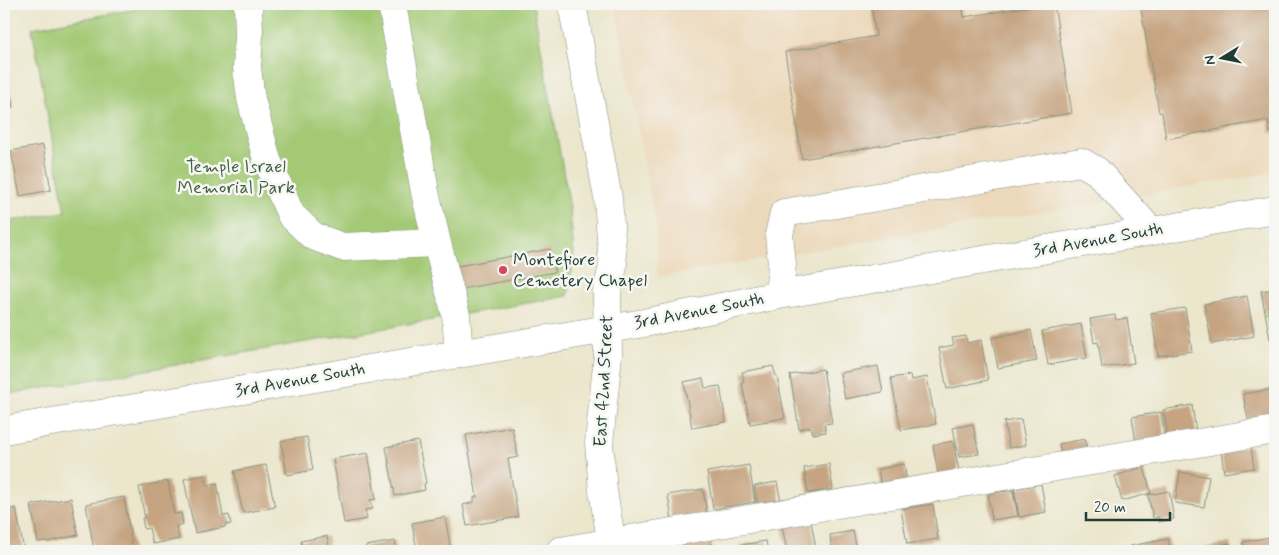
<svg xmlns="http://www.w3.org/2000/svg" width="1279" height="555" font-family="Mynerve,sans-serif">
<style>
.built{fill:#ecd8ba}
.green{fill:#a3c974;stroke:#618354}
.building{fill:#c6a481}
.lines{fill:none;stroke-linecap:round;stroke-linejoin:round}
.minor-casing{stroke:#859280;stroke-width:29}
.minor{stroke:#fff;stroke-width:28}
.poi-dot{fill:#d1495b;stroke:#f6f6f2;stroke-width:2}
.labels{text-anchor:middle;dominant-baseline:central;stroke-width:5;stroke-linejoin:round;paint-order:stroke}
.park-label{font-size:18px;fill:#406044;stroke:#f6f6f2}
.street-label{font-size:18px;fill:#1f3d34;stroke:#f6f6f2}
.poi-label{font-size:18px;fill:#1f3d34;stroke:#f6f6f2;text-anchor:start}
</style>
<rect width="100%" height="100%" fill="#f6f6f2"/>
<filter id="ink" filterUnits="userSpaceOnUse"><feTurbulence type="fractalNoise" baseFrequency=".02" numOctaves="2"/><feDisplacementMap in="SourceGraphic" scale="10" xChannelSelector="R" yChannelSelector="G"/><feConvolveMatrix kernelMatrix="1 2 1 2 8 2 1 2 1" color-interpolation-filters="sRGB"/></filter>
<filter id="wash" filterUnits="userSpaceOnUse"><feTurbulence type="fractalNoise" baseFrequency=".0096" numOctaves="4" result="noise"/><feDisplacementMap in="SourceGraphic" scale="20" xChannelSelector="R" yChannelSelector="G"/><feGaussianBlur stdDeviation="1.12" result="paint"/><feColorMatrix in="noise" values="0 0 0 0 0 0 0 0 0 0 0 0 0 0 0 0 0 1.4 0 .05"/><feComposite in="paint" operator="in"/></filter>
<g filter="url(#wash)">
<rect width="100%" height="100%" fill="#ebe6cc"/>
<!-- built -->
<path class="built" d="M615 4H1275V172L657 277 656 227Z"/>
<!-- green -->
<path class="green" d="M153 4H533L569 202 574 252 568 296 4 395V222L65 212 32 28 153 6Z"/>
<g id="blocks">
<!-- building -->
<path class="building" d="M871 4H962L964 17 1045 4H1054L1072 113 802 159 785 52 876 36Z
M1140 4H1275V132L1270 133 1268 120 1166 139 1162 113 1159 112Z
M4 56 13 107 4 108Z
M43 145 51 190 20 196 11 151Z
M550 249 555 272 456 290 452 267Z
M1275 289V338L1270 339 1261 291Z
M1247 296 1254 336 1212 344 1204 304Z
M1185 308 1192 351 1158 356 1151 313Z
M1115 315 1116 320 1127 318 1134 363 1102 368 1098 342 1094 343 1090 319Z
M1081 324 1087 358 1048 365 1042 331Z
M1031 330 1037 361 998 368 992 338Z
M966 336 967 343 981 340 988 380 947 389 939 348 954 345 952 338Z
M773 366 776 376H777L785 418 750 424 742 383 744 382 742 372Z
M878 366 883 392 845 399 840 373Z
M823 369 832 423 824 424 826 432 813 434 811 427 799 429 790 375Z
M910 375 911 380 927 377 936 424 901 430 891 378Z
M703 378 705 388 720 386 726 422 692 428 684 382Z
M1273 389 1275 400V424L1250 429 1243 394Z
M1192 405 1197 439 1169 443 1163 410Z
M1161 412 1166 444 1137 449 1132 417Z
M1021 419 1026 445 1009 448 1004 422Z
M973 424 979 454 959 457 953 428Z
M512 427 518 457 508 459 518 517 467 526 463 505 474 502V497H477L466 435Z
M307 437 313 470 287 475 281 441Z
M1085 439 1088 456 1062 461 1059 444Z
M418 441 426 483 424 484 425 490 395 496 386 447Z
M953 441 959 471 938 474 933 445Z
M1251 446 1254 468 1224 473 1221 450Z
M368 453 376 499 370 500 373 509 365 510 367 519 344 523 333 459Z
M829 464 833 489 808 493 804 468Z
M904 464 908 488 882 492 878 469Z
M266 465 275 507 243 513 234 471Z
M749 465 755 502 713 509 707 472Z
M1144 467 1151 493 1122 501 1115 476Z
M1180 472 1209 477 1204 507 1175 503Z
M205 475 207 485 217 483 223 516 229 515 231 524 225 525V527L195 533 184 479Z
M168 481 174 514 181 513 183 524 176 526 179 539 153 544 149 528 144 529 142 518H145L139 487Z
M777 482 782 507 759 511 754 486Z
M1041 484 1046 512 1019 517 1014 489Z
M703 489 708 521 673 527 668 495Z
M1013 490 1018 516 992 520 988 494Z
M1169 491 1174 519 1159 522 1158 517 1153 518 1148 495Z
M124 497 133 550 94 551 86 504Z
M71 498 78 535 47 542 46 541 38 542 31 505Z
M933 504 938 539 907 544 901 509Z
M16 508 24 551H4V511Z
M445 517 451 551H417L412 523Z
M811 521 816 549 805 551H787L782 526Z
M853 531 857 551H832L830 535Z
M710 535 713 551H684L682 541Z
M327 536 330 551H302L301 541Z
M1275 536V551H1244L1243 542Z
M1168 539 1171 551H1131L1130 546Z
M395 541 397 551H367L366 546Z
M766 541 768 551H741L740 545Z
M1230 543 1232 551H1191V550Z
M296 546 297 551H272V550Z"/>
</g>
</g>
<g filter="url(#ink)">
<use href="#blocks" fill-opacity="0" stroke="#859280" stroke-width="1"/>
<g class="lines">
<!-- minor casing -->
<g class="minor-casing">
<path id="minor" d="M248 4 249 35 247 68 251 99 267 160 291 215 313 236 342 247 437 243 425 192 392 4
M572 4 608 198 613 266 607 292 608 355 599 443 603 491 613 551
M437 243 456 315 459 353
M779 295 782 264 779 235 784 213 1081 162 1097 171 1150 230
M4 430 644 323 779 295 1275 210
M560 551 1275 430"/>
</g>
<!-- minor -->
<use href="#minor" class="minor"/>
</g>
</g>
<!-- markers -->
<circle class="poi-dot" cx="503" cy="270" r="5"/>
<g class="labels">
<!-- park labels -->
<g class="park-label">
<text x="236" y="167">Temple Israel<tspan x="236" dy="21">Memorial Park</tspan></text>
</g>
<!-- street labels -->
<g class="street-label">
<text transform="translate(1098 240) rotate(-10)">3rd Avenue South</text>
<text transform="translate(699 311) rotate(-11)">3rd Avenue South</text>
<text transform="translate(300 380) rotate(-10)">3rd Avenue South</text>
<text transform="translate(604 381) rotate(-87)">East 42nd Street</text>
</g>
<!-- poi labels -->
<g class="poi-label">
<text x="513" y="260">Montefiore<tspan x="513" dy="21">Cemetery Chapel</tspan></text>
</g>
</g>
<!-- margin -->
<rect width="1279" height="555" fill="none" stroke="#f6f6f2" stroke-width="20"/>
<!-- north arrow -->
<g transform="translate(1222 58) rotate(260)" stroke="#f6f6f2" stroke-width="4" paint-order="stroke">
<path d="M0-4L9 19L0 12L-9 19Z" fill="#1f3d34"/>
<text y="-8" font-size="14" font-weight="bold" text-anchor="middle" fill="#1f3d34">N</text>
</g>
<!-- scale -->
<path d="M1086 512v8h84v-8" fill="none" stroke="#1f3d34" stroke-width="2.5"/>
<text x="1094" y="512" font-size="15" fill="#1f3d34" stroke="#f6f6f2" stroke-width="4" paint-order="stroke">20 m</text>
</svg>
